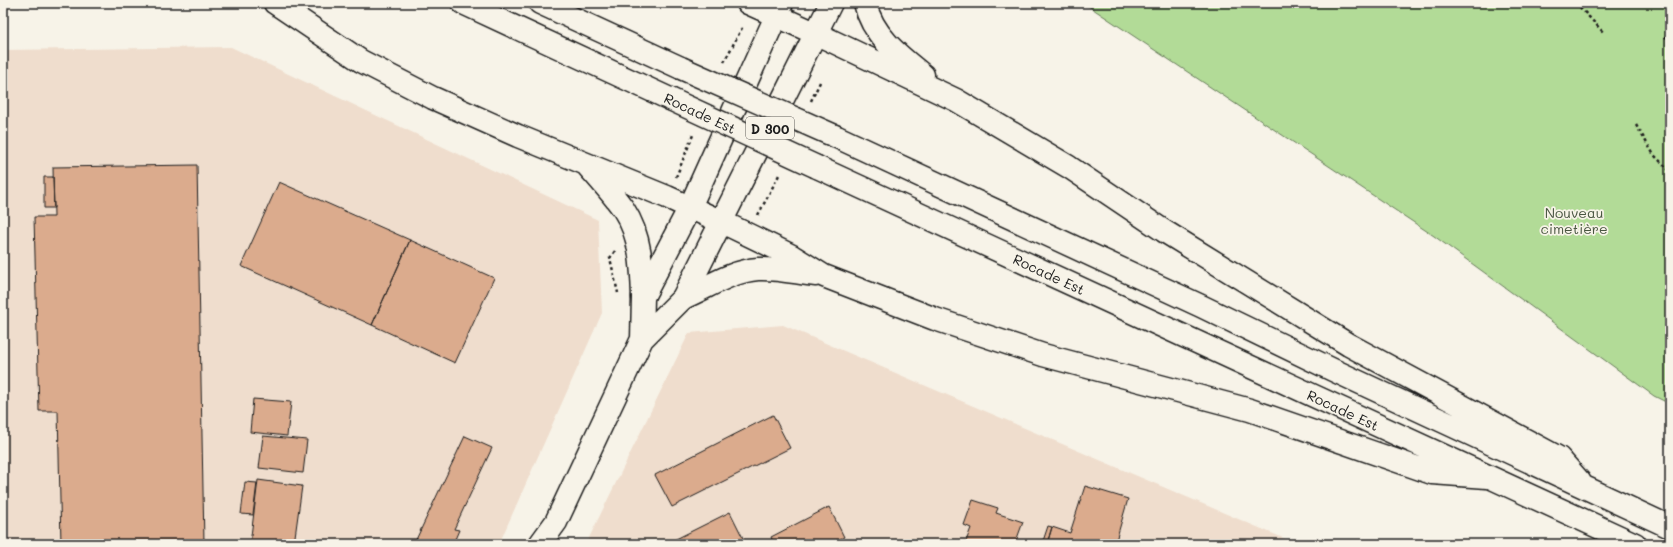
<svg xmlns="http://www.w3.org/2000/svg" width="1673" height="547" font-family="Mali,sans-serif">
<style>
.built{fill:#efddcd}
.green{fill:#b2db97;stroke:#677c5a}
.building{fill:#dbab8d;stroke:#1c1c1c}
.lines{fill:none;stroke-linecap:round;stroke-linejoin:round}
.major-casing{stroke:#1c1c1c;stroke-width:25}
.highway-casing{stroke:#1c1c1c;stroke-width:25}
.path{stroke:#1c1c1c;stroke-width:2.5;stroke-dasharray:3 3;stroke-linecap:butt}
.major{stroke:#f7f3e8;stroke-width:22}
.highway{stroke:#f7f3e8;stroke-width:22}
.highway-bridge-casing{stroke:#1c1c1c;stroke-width:25;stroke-linecap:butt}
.highway-bridge{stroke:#f7f3e8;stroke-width:22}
.labels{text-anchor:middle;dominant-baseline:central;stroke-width:3.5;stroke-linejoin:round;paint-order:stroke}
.shield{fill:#f7f3e8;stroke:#5e5c59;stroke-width:1}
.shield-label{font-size:13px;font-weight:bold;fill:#1c1c1c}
.street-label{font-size:14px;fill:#1c1c1c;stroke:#f7f3e8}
.park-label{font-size:14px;fill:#495541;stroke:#f7f3e8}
</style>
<rect width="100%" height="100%" fill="#f7f3e8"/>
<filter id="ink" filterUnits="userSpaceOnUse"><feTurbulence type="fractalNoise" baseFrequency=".025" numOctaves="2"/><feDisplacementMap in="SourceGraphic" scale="8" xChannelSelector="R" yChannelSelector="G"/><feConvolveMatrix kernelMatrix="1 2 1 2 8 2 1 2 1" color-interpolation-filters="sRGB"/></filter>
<g filter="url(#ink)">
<!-- built -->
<path class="built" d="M231 47 598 220 602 313 499 544H3V50Z
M783 325 1297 544H586L689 333Z"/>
<!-- green -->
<path class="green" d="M1084 3H1670V404L1654 396 1434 236Z"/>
<!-- building -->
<path class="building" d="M197 165 204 544H61L58 411H39L34 217H54L53 167Z
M44 177H53L54 208H44Z
M279 182 410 240 372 325 241 266Z
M410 240 494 278 455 363 372 325Z
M253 399 291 402 287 436 250 432Z
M773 415 790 448 672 507 655 475Z
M263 436 307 440 303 473 259 468Z
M465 436 492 448 454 529 459 530 453 544H414Z
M258 480 302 486 294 544H250Z
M245 482 257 483 253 515 241 514Z
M1085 486 1128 499 1115 544H1047L1052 527 1070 533Z
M973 500 998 508 996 513 1023 522 1015 544H965L971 528 964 525Z
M829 507 844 537 830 544H774L771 537Z
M730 512 746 544H666Z
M1048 526 1052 527 1047 544H1042Z"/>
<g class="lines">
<!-- major casing -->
<g class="major-casing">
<path id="major" d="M748 3 817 34
M642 339 643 297 690 207 782 3
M540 544 556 522 642 339 683 298 831 3"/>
</g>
<!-- highway casing -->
<g class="highway-casing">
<path id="highway" d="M275 3 361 61 433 98 518 136 667 197 722 222 792 256 824 276 935 319 1043 355 1250 410 1432 473 1487 477
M463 3 670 99
M540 3 681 68
M865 3C872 35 899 56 923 75
M817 34 956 100 1069 167 1164 231 1349 345 1559 458 1580 482
M837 137 1201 306 1333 370 1670 527
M586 164C599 179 613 194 624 210 641 236 642 267 643 297
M817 167 1635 544
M683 298C707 288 731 271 758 269 777 268 797 273 816 275"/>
</g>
<!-- path -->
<path class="path" d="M1576 3 1604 33
M1665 38 1670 33
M724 62 743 26
M811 101 821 80
M1636 125 1654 155 1670 171
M676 177 693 135
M758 215 779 175
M615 251 610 258 618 293"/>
<!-- major -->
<use href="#major" class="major"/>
<!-- highway -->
<use href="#highway" class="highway"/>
<!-- highway-bridge casing -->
<g class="highway-bridge-casing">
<path id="highway-bridge" d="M681 68 837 137
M670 99 817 167"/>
</g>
<!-- highway-bridge -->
<use href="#highway-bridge" class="highway-bridge"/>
</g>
</g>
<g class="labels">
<!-- shield labels -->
<rect class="shield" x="746" y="117" width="48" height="22" rx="3"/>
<g class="shield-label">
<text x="770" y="128">D 300</text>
</g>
<!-- street labels -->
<g class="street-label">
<text transform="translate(700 113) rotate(25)">Rocade Est</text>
<text transform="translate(1049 274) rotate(25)">Rocade Est</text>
<text transform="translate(1343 410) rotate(25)">Rocade Est</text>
</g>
<!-- park labels -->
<g class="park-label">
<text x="1574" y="212">Nouveau<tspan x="1574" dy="16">cimetière</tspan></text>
</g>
</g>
<!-- margin -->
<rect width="1673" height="547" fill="none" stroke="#f7f3e8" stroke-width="16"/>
<rect x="8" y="8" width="1657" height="531" fill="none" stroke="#1c1c1c" stroke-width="1.5" filter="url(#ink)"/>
</svg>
